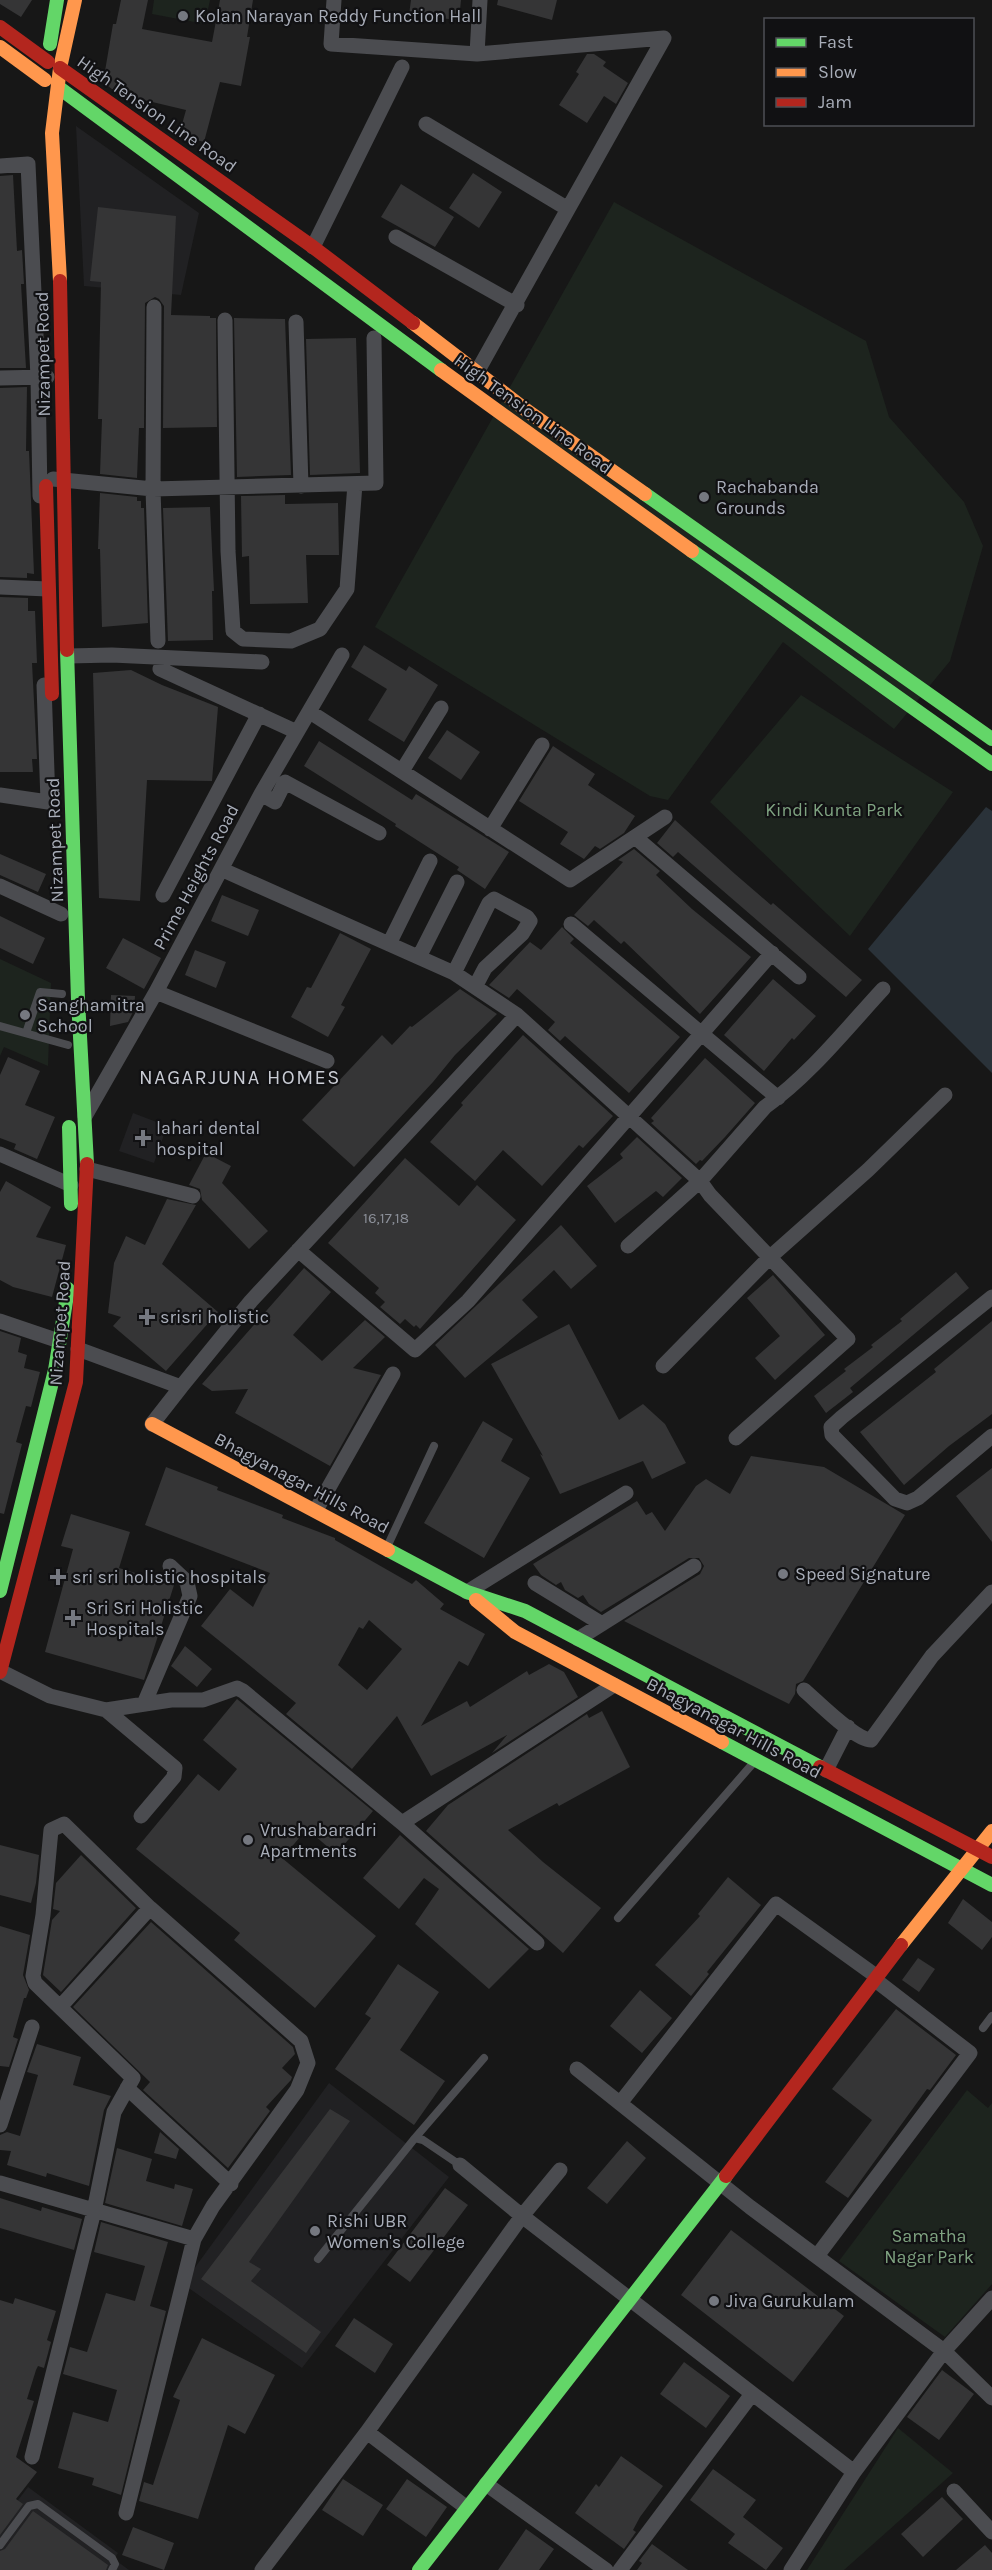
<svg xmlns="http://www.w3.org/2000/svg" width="992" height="2570" font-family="Karla,sans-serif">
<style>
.built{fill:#212123}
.green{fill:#1d241e}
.water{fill:#2a3239}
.building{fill:#353536;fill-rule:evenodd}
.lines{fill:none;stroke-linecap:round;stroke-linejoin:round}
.lane{stroke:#4b4c50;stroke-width:8}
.street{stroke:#4b4c50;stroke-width:15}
.fast{stroke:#63d668;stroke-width:14}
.slow{stroke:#ff974d;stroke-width:14}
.jam{stroke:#b3261e;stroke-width:14}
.poi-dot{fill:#757880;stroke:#111113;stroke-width:2}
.labels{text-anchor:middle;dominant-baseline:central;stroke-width:4.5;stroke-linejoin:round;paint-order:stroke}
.number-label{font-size:15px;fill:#8b8f98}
.poi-label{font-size:18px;fill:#a8adb8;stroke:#111113;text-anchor:start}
.street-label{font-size:18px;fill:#a8adb8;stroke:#111113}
.park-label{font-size:18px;fill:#7fa381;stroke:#111113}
.neighbourhood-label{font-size:20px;letter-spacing:1.5px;fill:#c9ccd4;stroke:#111113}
</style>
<rect width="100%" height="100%" fill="#171717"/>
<!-- built -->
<path class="built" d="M76 126 199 213 181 295 84 286Z
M133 1113 167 1126 154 1163 119 1151Z
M329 2083 449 2177 302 2368 183 2284Z
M28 2487 118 2553 114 2559 129 2570H0V2524Z"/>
<!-- green -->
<path class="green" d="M154 0H210L205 24 152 14Z
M614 202 866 341 889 417 964 502 983 546 950 661 894 729 783 642 668 800 650 796 375 627Z
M801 695 953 792 850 936 710 802Z
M0 959 51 983 48 1066 4 1047 0 1056Z
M967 2090 988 2108 992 2103V2284L945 2337 839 2261Z
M898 2428 953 2473 844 2570H807Z"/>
<!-- water -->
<path class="water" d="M986 807 992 811V1073L868 949Z"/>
<!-- building -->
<path class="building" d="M0 0H32L21 17 0 4Z
M121 0H148L142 29 212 42 220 0H253L247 37H250L241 86 220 82 204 142 179 135 186 110 127 96 128 92 112 89 100 80 101 70 105 71 113 24H116Z
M411 0H461L459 20 409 15Z
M498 0H557L552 20 497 5Z
M587 54H594L606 62 603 66 628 83 616 104 604 96 587 123 559 105 579 74 576 72Z
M473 173 502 192 479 228 449 208Z
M13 175 17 251 22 250 24 284H21L26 368H0V176Z
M401 184 454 217 435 247 381 217Z
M98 207 176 216 171 315 210 316V318H216L217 427 163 428 164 306 159 299 155 297 145 303 144 428H139L137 478 100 474 102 419H98L101 282 90 281Z
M234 318 285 319 291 475 237 477Z
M356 338 360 473 310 475 306 339Z
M27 387 26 451H29L34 574 27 573V578L0 577V388Z
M100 493 137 497V501H141V508H144L148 623 102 627 100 549H98Z
M285 495V504L338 503 339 555H306L308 603 250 604 249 556 242 557 241 496Z
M210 507 214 591H212L213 640 168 641 163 508Z
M0 597 28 598V611H35L37 663H32L37 759H32L33 772H0Z
M364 645 406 671 409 666 438 685 404 742 368 720 387 689 351 667Z
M131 670 162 685 218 707 212 781 147 780 140 901 99 898 93 673Z
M447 730 480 752 461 780 428 758Z
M319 741 412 800 416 794 509 852 485 889 457 870 459 867 395 826 396 824 304 766Z
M553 746 595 774 588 785 635 816 624 833 600 849 595 846 584 859 560 844 568 832 519 801Z
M675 820 735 874 771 905 773 903 862 980 846 997 678 852 673 857 657 843Z
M634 849 660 871 656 875 692 909 751 957 700 1014 624 941 621 944 594 920 588 926 574 915 623 862 618 860Z
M0 854 46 874 38 892 0 875Z
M222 895 259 910 248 936 211 921Z
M0 916 45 938 33 964 0 948Z
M562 927 574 939 570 943 680 1037 629 1093 565 1036 560 1041 548 1030 555 1022 517 989 509 998 489 985 530 942 541 950Z
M340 933 371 949 341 1005 345 1007 328 1037 291 1017 307 987 311 988Z
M123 938 161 958 144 989 106 968Z
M195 950 226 962 216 988 185 975Z
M773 979 816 1016 794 1040 792 1038 764 1071 724 1035Z
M460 989 497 1014 455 1055 433 1082 354 1167 302 1120 382 1035 392 1045 410 1026 412 1027Z
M111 995 135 996 134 1010 128 1022 110 1026Z
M523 1035 613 1116 583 1148 579 1145 542 1186 503 1150 475 1181 430 1142 463 1105 461 1103Z
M8 1057 40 1071 25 1105 55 1117 37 1159 14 1149 16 1144 0 1138V1075Z
M705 1058 755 1103 725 1137 702 1161 700 1160 696 1164 651 1123 654 1121 651 1118Z
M637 1137 682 1178 663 1197 656 1191 615 1223 587 1186 623 1158 620 1154Z
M206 1153 231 1166 222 1183 268 1231 249 1249 202 1200 200 1189 189 1185Z
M405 1158 459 1206 477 1185 516 1220 420 1329 416 1325 414 1327 405 1319 400 1324 380 1307 385 1302 375 1293 379 1288 328 1243Z
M6 1181 51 1207 36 1237 66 1245 52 1297 13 1287 0 1280V1192Z
M167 1199 196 1205 162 1264 218 1312 166 1371 113 1326 121 1317 108 1313 114 1263 126 1236 145 1245Z
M561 1225 597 1266 571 1289 554 1270 522 1300 538 1317 465 1378 435 1345Z
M304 1268 331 1292 293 1335 322 1361 365 1320 385 1337 353 1368 381 1375 330 1466 235 1413 248 1389 212 1391 202 1384Z
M956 1272 969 1288 850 1388 853 1392 826 1413 814 1396 846 1371 844 1369 873 1347 871 1345 902 1321 900 1319Z
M773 1275 825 1335 775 1380 755 1358 780 1336 747 1298Z
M992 1321V1414L949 1446 904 1485 860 1432 936 1372 934 1369Z
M569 1324 619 1420 643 1404 665 1424 686 1463 652 1479 643 1461 560 1494 540 1454 543 1456 491 1364Z
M0 1331 21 1338 18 1352 27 1355 24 1368 40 1372 31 1407 26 1406 16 1442 22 1444 4 1514 0 1513Z
M483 1421 513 1439 501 1461 530 1478 484 1558 424 1523Z
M751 1456 824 1467 905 1515 803 1681 796 1684 795 1694 789 1704 624 1621 700 1574 704 1566 699 1558H689L601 1612 589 1604 583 1595 578 1598 565 1590 561 1582 556 1585 541 1575 533 1564 637 1501 646 1515 652 1512 665 1531 696 1486 706 1479 730 1494Z
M166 1467 218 1487 217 1490 283 1515 282 1518 335 1538V1540L412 1584 416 1580 444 1604 440 1609 485 1634 468 1666 459 1661 421 1726 467 1701 470 1707 527 1671 529 1675 549 1664 564 1672 578 1697 492 1753 507 1735 431 1776 397 1716 352 1769 286 1714 296 1703 201 1626 230 1589 253 1607 270 1573 145 1525ZM369 1620 402 1649 367 1690 338 1665 359 1627 363 1629Z
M992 1468V1542L956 1496Z
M71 1514 130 1532 119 1568 174 1585 144 1680 45 1652 73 1549 61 1546Z
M185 1646 212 1669 197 1687 171 1666Z
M237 1699 373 1811 336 1854 307 1829 282 1858 376 1936 315 2008 234 1940 240 1933 136 1849 198 1774 219 1791 237 1769 203 1740Z
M602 1711 630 1767 559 1806 557 1803 508 1830 543 1862 601 1908 563 1953 426 1831 448 1805 587 1714 589 1718Z
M400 1835 529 1949 489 1989 415 1924 439 1889 424 1878 399 1909 363 1878Z
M0 1845 39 1855 36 1883 31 1903 0 1895Z
M81 1855 136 1908 61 1992 43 1975 52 1920 60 1911 53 1909 56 1883Z
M728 1877 761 1905 707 1972 709 1974 691 1996 655 1965 700 1916 698 1914Z
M963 1899 992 1922V1937L982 1950 948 1923Z
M151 1922 293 2047 295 2054 282 2068 292 2077 291 2080 266 2107 270 2111 228 2168 143 2090 150 2082 73 2007Z
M0 1926 30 1935 23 1975 29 1990 26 1998H24L13 2037 18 2039 9 2067 0 2066Z
M918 1958 935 1969 919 1992 902 1980Z
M398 1964 439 1992 400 2050 445 2081 414 2125 335 2069 371 2018 365 2014Z
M640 1990 672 2018 642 2053 610 2026Z
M896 2009 956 2055 930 2090 927 2089 848 2198 825 2182 872 2120 832 2089Z
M37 2044 81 2057 73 2085 111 2096 104 2110 89 2186 47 2173 46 2177 7 2165 11 2151 0 2150V2135L7 2132 20 2136 38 2075 27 2072Z
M330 2109 350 2121 249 2262 261 2269 251 2281 321 2332 306 2353 201 2279Z
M160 2132 179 2149 176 2159 154 2153Z
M627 2141 646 2158 607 2204 587 2188Z
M117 2148 152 2159 146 2181 174 2189 175 2184 193 2189 182 2226 105 2203Z
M445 2188 468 2205 410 2282 387 2265Z
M0 2198 41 2211 42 2207 82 2219 74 2250 0 2228Z
M101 2222 168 2242 150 2306 166 2311 121 2495 92 2485 94 2478 58 2468 73 2412 108 2422 117 2390 63 2374 70 2347 87 2352 106 2293 135 2301 145 2266 94 2252Z
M731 2230 844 2316 793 2382 681 2295Z
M15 2298 56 2311 47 2340 51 2342 44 2368 38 2366 36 2370 27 2399 34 2401 16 2457 37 2472 16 2499 23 2504 0 2535V2300L13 2304Z
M354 2318 393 2344 375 2373 335 2346Z
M202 2338 275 2375 245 2434 228 2425 198 2519 139 2501 144 2482 153 2485 180 2400 173 2397Z
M684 2362 730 2396 706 2428 660 2394Z
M942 2370 974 2394 939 2440 907 2417Z
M621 2456 663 2486 640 2517 633 2530 636 2532 624 2549 575 2513 596 2484 599 2487Z
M713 2469 756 2500 743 2517 783 2548 766 2570 728 2543 735 2534 690 2500Z
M343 2479 383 2505 363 2536 322 2510Z
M407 2479 447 2507 426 2537 386 2509Z
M942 2497 963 2519 923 2557 901 2534Z
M33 2511 108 2565 106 2570H0V2551L5 2549Z
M133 2527 174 2543 164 2570 122 2555Z
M526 2529 554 2549 539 2570H498Z
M652 2544 688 2570H637L642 2563 639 2561Z
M985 2545 992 2553V2570H956Z"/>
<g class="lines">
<!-- lane -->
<path class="lane" d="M0 1026 68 1045
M26 1033 40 992 62 994
M387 1547 434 1446
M618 1918 755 1761
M983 2028 992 2016
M415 2138 484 2058
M318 2259 415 2138 423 2140 460 2165
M0 2545 29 2506 38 2504 112 2558 115 2564 112 2570"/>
<!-- street -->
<path class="street" d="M334 0 331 44 477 54
M426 124 568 209 664 38 477 54 480 0
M0 166 28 164 38 378 40 496
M396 237 517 305
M313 247 402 67
M154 307 153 489 158 641
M225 320 228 551 233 631 243 639 291 641 320 629 347 589 355 484
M296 322 301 486
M477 372 568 209
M0 378 47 377
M53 479 153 489 376 483 374 338
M0 587 48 589
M68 656 112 655 262 662
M160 669 297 732
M310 712 570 880 665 817
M402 771 441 708
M261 794 275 802 285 782 379 833
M0 795 48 802 44 685
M490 829 542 745
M635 837 799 977
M223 870 454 973 517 1015 700 1181 710 1195 848 1339 736 1438
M0 886 61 914
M163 895 259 714
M571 924 778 1098
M389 944 430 861
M419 957 457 882
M454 973 489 903 494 899 527 917 530 921 522 934 485 968 475 987
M156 992 327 1061
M85 1116 156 992 261 794 342 655
M0 1154 71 1185
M87 1169 193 1196
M628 1246 700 1181 765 1107C810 1075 846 1029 883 989
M298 1250 415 1350 468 1301 772 953
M992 1297 842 1417 831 1427 832 1435 895 1499 907 1503 918 1498 992 1436
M0 1321 59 1341
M78 1349 181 1387 152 1424
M663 1366 769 1258 868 1170 945 1095
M181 1387 251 1301 517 1015
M316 1510 393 1374
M535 1583 602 1624
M467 1592 626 1493
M578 1639 694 1566
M0 1671 50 1696 106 1710 171 1700H203L237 1688 243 1691 402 1823 537 1943
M804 1690C817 1701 855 1740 871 1740L932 1656 992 1592
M144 1704 190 1596 187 1582 170 1566
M106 1710 175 1768 174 1777 141 1816
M826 1770 848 1727
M402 1823 614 1685
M60 2007 150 1908
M127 2088 231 2184
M621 2102 776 1904 876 1976
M0 2125 32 2027
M460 2165 522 2216 854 2472 944 2351 750 2207 577 2069
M0 2183 194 2239 126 2513
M817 2256 970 2053 874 1979
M992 2298 944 2351 992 2398
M367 2432 467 2508
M32 2457 94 2211 114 2112 133 2078 35 1983 33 1976 43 1915 51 1830 64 1824 150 1908 301 2041 308 2063 297 2090 213 2206 194 2239
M486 2484 606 2570
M954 2491 992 2532
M262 2570 367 2432 522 2216 560 2170
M620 2570 752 2394
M791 2570 854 2472"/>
<!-- fast -->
<path class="fast" d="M50 44 57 0
M58 87 441 370
M645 494 992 739
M692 551 992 764
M67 650 78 1000 87 1164
M69 1127 71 1204
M388 1550 467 1592 525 1611 820 1767
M0 1591 55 1370 68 1289
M722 1742 992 1885
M419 2570 726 2176"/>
<!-- slow -->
<path class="slow" d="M0 47 45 80
M60 281 52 133 60 68 75 0
M413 323 526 410 645 494
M441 370 692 551
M152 1424 388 1550
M476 1600 515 1632 722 1742
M901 1945 992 1831"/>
<!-- jam -->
<path class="jam" d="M0 27 48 62
M60 68 313 247 413 323
M60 281 67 650
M46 486 52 694
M0 1672 76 1382 87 1164
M820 1767 992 1857
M726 2176 901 1945"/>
</g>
<!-- markers -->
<g class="poi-dot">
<circle cx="183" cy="16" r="6"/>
<circle cx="704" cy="497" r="6"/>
<circle cx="25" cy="1015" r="6"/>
<path d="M140 1129h6v6h6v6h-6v6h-6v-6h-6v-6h6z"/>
<path d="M144 1308h6v6h6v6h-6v6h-6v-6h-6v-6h6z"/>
<circle cx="783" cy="1574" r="6"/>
<path d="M55 1568h6v6h6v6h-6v6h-6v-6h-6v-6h6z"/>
<path d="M70 1609h6v6h6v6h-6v6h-6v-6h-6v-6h6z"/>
<circle cx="248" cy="1840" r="6"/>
<circle cx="315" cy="2231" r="6"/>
<circle cx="714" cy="2301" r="6"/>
</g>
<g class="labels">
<!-- number labels -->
<g class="number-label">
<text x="386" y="1218">16,17,18</text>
</g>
<!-- poi labels -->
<g class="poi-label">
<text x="195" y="16">Kolan Narayan Reddy Function Hall</text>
<text x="716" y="487">Rachabanda<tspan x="716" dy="21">Grounds</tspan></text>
<text x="37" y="1005">Sanghamitra<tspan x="37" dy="21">School</tspan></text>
<text x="156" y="1128">lahari dental<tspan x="156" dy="21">hospital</tspan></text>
<text x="160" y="1317">srisri holistic</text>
<text x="795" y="1574">Speed Signature</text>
<text x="72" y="1577">sri sri holistic hospitals</text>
<text x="86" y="1608">Sri Sri Holistic<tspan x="86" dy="21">Hospitals</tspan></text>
<text x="260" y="1830">Vrushabaradri<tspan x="260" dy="21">Apartments</tspan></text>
<text x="327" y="2221">Rishi UBR<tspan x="327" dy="21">Women's College</tspan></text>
<text x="726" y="2301">Jiva Gurukulam</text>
</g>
<!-- street labels -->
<g class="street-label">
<text transform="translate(157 114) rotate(35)">High Tension Line Road</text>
<text transform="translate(43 354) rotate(-91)">Nizampet Road</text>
<text transform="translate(533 414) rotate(36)">High Tension Line Road</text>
<text transform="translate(55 840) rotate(-92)">Nizampet Road</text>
<text transform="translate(196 877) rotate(-62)">Prime Heights Road</text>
<text transform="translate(60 1323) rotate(-86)">Nizampet Road</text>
<text transform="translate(302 1483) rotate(28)">Bhagyanagar Hills Road</text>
<text transform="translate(734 1728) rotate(28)">Bhagyanagar Hills Road</text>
</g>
<!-- park labels -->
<g class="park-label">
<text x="834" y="810">Kindi Kunta Park</text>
<text x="929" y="2236">Samatha<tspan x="929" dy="21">Nagar Park</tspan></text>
</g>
<!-- neighbourhood labels -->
<g class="neighbourhood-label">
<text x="240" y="1077">NAGARJUNA HOMES</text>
</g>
</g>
<!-- legend -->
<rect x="764" y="18" width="210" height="108" fill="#111113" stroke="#4d4f55" stroke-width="1.5"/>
<rect x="776" y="38" width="30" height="9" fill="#63d668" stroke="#4d4f55" stroke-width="1.5"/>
<text x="818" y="48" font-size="18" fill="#a8adb8">Fast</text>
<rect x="776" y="68" width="30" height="9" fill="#ff974d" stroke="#4d4f55" stroke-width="1.5"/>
<text x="818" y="78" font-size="18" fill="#a8adb8">Slow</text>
<rect x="776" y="98" width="30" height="9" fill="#b3261e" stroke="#4d4f55" stroke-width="1.5"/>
<text x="818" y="108" font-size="18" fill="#a8adb8">Jam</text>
</svg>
